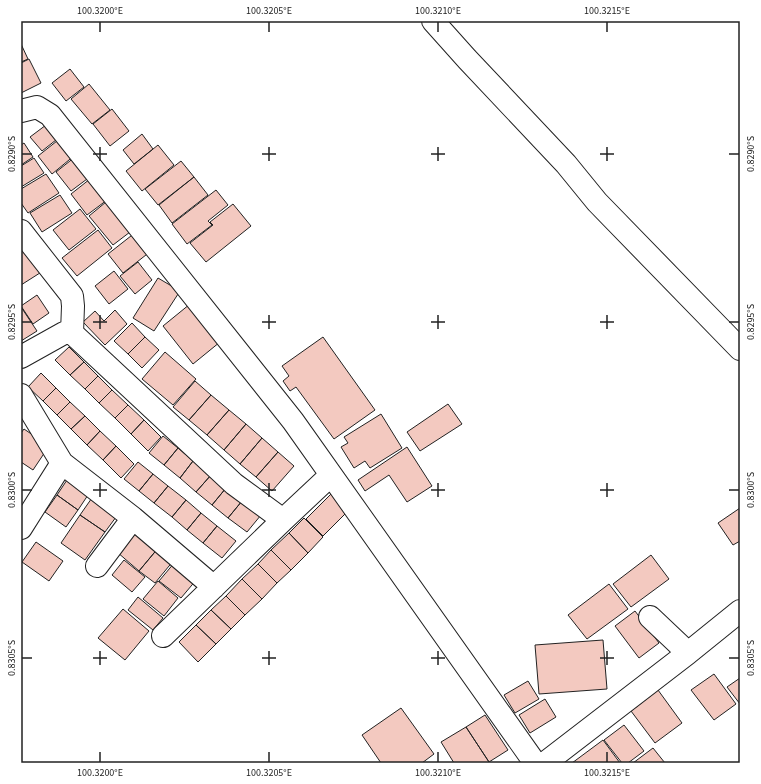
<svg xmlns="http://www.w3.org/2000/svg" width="761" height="784" font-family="'Source Sans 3',sans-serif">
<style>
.building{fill:#f3c9c0;stroke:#222}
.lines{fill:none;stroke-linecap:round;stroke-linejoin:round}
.minor-casing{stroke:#222;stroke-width:24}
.minor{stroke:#fff;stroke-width:22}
.ticks{fill:none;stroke:#222;stroke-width:1.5}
.neatline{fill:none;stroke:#222;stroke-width:1.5}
.ticks-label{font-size:10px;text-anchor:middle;fill:#222}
</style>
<rect width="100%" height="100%" fill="#fff"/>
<!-- building -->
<path class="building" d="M21 44 28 59 21 62Z
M29 59 41 83 21 93V63Z
M70 69 84 87 66 101 52 83Z
M89 84 110 110 92 124 71 99Z
M112 109 129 131 110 146 93 124Z
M50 122 61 136 42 151 30 137Z
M142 134 153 149 134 164 123 150Z
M62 137 75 155 52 174 38 156Z
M24 143 33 157 21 165V145Z
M158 145 174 165 142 191 126 171Z
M75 157 91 176 71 191 56 172Z
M34 158 44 173 21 187V166Z
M181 161 194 177 158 205 145 189Z
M46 174 59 193 28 213 21 203V189Z
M194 177 208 195 172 223 159 205Z
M90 179 107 200 87 215 71 194Z
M216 190 228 205 208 221 212 225 187 244 172 224Z
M60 195 72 213 42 232 30 213Z
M106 202 130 232 113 245 89 216Z
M233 204 251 226 206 262 190 243 213 225 210 222Z
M80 209 96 229 69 250 53 230Z
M98 230 112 248 77 276 62 258Z
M136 232 151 251 123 273 108 254Z
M21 239 43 271 21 285Z
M138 262 152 280 135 294 120 276Z
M114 271 128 289 109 304 95 286Z
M158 278 180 291 154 331 133 318Z
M37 295 49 313 33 324 21 306Z
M190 304 220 342 193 364 163 326Z
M21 307 37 331 21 341Z
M115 310 127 324 105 345 83 322 95 311 104 321Z
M132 323 145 337 128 354 114 341Z
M145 337 159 350 142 368 128 354Z
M323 337 375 410 334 439 296 387 290 391 283 381 289 376 282 366Z
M69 347 84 362 70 375 55 360Z
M165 352 196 379 173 405 142 379Z
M84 362 98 376 85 389 70 375Z
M41 373 56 388 43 401 28 387Z
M98 376 112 390 99 403 85 389Z
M195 381 211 395 189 420 173 407Z
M56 388 70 402 57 415 43 401Z
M112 390 128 405 115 418 99 403Z
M211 395 229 410 207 435 189 420Z
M70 402 85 416 71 429 57 415Z
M448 404 462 424 420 451 407 432Z
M128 405 144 420 131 434 115 418Z
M229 410 246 424 224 450 207 435Z
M381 414 402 448 370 468 365 461 354 468 341 447 348 443 344 437Z
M85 416 100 431 87 445 71 429Z
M144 420 161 437 148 451 131 434Z
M246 424 262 438 240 464 224 450Z
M24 429 49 446 33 470 21 462V433Z
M100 431 116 446 103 460 87 445Z
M163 436 178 448 164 465 149 453Z
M262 438 278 452 256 477 240 464Z
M116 446 134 464 121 478 103 460Z
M407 447 432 486 407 502 389 475 365 491 358 480Z
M178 448 193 461 180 478 164 465Z
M278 452 294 466 272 491 256 477Z
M193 461 211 475 196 492 180 478Z
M138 462 153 474 139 491 124 479Z
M153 474 168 486 154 503 139 491Z
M211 475 226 488 212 505 196 492Z
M69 477 90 492 78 510 57 495Z
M168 486 186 500 172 517 154 503Z
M226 488 242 501 228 518 212 505Z
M331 494 348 511 323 536 306 519Z
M57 495 78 510 66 527 45 512Z
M94 495 119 513 105 532 80 515Z
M186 500 201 513 187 530 172 517Z
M242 501 261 515 247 532 228 518Z
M740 508V541L733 545 718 523Z
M201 513 217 526 203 543 187 530Z
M80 515 105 532 85 560 61 543Z
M304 518 323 537 308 553 289 533Z
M217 526 236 541 222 558 203 543Z
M136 528 159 547 139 571 117 552Z
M289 533 308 553 291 570 271 550Z
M36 542 63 561 49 581 22 562Z
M159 547 174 560 155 583 139 571Z
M271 550 291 570 277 583 258 564Z
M651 555 669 579 631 607 613 584Z
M124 560 145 577 132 592 112 575Z
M175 562 197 579 181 598 159 581Z
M258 564 277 583 262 599 242 579Z
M242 579 262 599 245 615 226 596Z
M158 581 178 598 164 616 143 599Z
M609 584 628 609 587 639 568 615Z
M226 596 245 615 231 629 211 610Z
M138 597 163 618 153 630 128 610Z
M123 609 149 631 125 660 98 638Z
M211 610 231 629 216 644 196 625Z
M635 611 659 643 639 658 615 626Z
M196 625 216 644 198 662 179 642Z
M603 640 607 689 539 694 535 645Z
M714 674 736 704 714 720 691 690Z
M740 678V704L727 687Z
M528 681 539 699 515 713 504 695Z
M658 690 682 723 655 743 631 711Z
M545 699 556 717 530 733 519 715Z
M401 708 434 754 422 763H381L362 735Z
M485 715 508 750 489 762 466 727Z
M624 725 644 751 628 763H622L604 740Z
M466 727 489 762 488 763H454L441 742Z
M603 740 620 763H572Z
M653 748 665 763H633Z"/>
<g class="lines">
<!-- minor casing -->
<g class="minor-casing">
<path id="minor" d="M433 21 467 59 566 164 597 202 740 349
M21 111 37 107 50 115 293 421 535 763
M21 231 72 296 73 306 72 333
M21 357 64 333H72L234 484 283 520
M21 395 62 463 21 528
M62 463 133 518 214 587
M97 566 133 518
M650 617 688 653
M163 636 283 520 331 475
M545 763 688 653 740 611"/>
</g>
<!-- minor -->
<use href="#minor" class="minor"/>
</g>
<!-- ticks -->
<path class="ticks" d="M100 22V32M269 22V32M438 22V32M607 22V32M100 147V161M269 147V161M438 147V161M607 147V161M22 154H32M93 154H107M262 154H276M431 154H445M600 154H614M729 154H739M100 315V329M269 315V329M438 315V329M607 315V329M22 322H32M93 322H107M262 322H276M431 322H445M600 322H614M729 322H739M100 483V497M269 483V497M438 483V497M607 483V497M22 490H32M93 490H107M262 490H276M431 490H445M600 490H614M729 490H739M100 651V665M269 651V665M438 651V665M607 651V665M22 658H32M93 658H107M262 658H276M431 658H445M600 658H614M729 658H739M100 752V762M269 752V762M438 752V762M607 752V762"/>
<!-- border -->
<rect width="761" height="784" fill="none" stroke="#ffffff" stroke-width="44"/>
<rect x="22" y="22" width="717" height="740" class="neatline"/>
<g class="ticks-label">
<text x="100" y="14">100.3200°E</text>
<text x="269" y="14">100.3205°E</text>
<text x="438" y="14">100.3210°E</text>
<text x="607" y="14">100.3215°E</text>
<text transform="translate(11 154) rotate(-90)" y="4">0.8290°S</text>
<text transform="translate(750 154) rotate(-90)" y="4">0.8290°S</text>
<text transform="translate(11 322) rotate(-90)" y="4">0.8295°S</text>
<text transform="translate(750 322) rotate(-90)" y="4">0.8295°S</text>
<text transform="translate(11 490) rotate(-90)" y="4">0.8300°S</text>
<text transform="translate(750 490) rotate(-90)" y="4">0.8300°S</text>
<text transform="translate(11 658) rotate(-90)" y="4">0.8305°S</text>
<text transform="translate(750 658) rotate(-90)" y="4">0.8305°S</text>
<text x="100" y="776">100.3200°E</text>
<text x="269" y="776">100.3205°E</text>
<text x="438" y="776">100.3210°E</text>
<text x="607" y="776">100.3215°E</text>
</g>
</svg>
